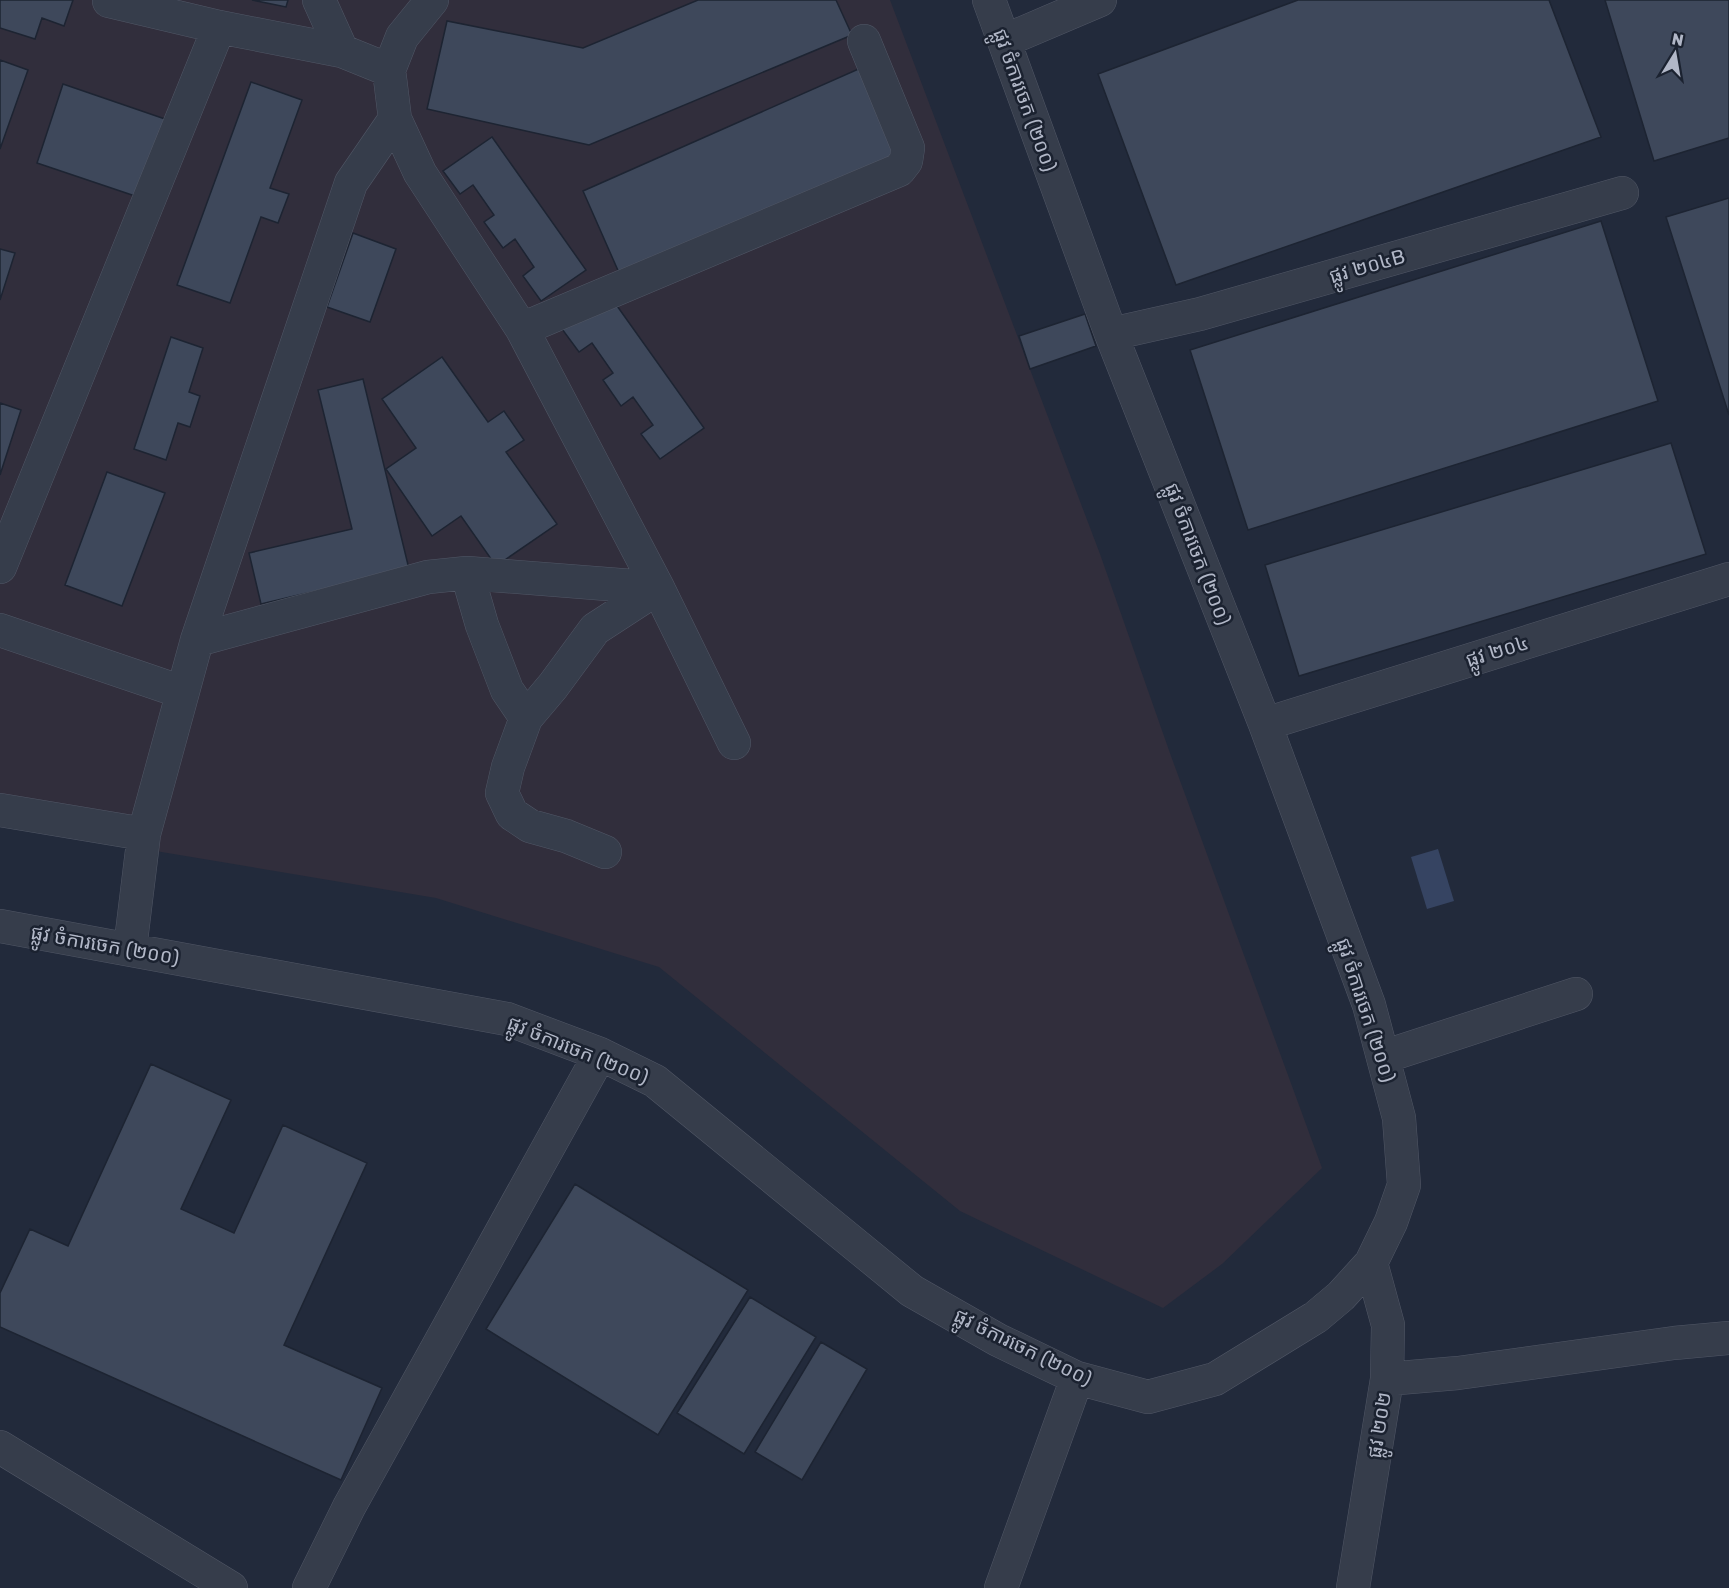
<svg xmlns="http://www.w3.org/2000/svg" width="1729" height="1588" font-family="Rubik,'Noto Sans Khmer',sans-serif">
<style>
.medical{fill:#312e3c}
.water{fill:#364462}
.building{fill:#3e485b;stroke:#1d2432;stroke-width:1.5}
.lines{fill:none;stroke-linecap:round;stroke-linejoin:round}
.minor-casing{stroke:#515766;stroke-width:34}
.minor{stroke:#363d4b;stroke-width:33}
.labels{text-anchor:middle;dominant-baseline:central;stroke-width:5;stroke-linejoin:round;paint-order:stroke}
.street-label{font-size:20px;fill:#b1b7c7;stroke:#1b2230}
</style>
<rect width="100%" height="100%" fill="#222a3b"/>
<!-- medical -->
<path class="medical" d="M0 0H890L1100 554 1171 756 1322 1168 1222 1264 1163 1308 960 1211 659 967 436 898 0 825Z"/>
<!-- water -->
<path class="water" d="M1438 849 1454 901 1427 909 1411 857Z"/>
<!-- building -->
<path class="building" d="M0 0H73L64 26 42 18 35 39 0 28Z
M252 0H288L286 7Z
M698 0H836L852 35 589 145 427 109 447 21 583 48Z
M1298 0H1549L1601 137 1176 285 1098 74Z
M1605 0H1729V138L1654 161Z
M0 60 28 70 0 149Z
M863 67 901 152 620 275 583 191Z
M251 82 302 100 270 188 289 194 278 223 261 217 230 303 177 285Z
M63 84 165 119 138 197 37 163Z
M492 137 586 270 541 301 523 276 534 267 515 239 503 248 484 222 494 215 473 185 460 194 443 171Z
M1729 198V415L1666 217Z
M1601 221 1658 401 1248 530 1190 350Z
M353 233 396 249 370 322 327 307Z
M0 249 15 253 0 300Z
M610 296 704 428 660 459 641 434 653 425 633 397 621 406 603 380 613 373 592 343 579 352 562 329Z
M1085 314 1096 346 1030 369 1019 336Z
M171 337 203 348 189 392 200 396 190 427 178 423 166 460 134 449Z
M442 357 488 422 504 411 524 440 506 452 557 524 496 566 461 516 432 536 386 469 416 448 382 399Z
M363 379 409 569 261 604 249 553 352 529 318 390Z
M0 403 21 410 0 475Z
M1671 443 1706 554 1299 676 1265 565Z
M107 472 165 493 122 606 65 585Z
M151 1064 231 1100 181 1209 234 1233 283 1125 367 1163 284 1345 382 1388 341 1480 0 1327V1293L30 1229 68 1246Z
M575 1184 748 1290 658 1435 486 1329Z
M750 1297 816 1337 744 1454 677 1413Z
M821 1342 867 1369 802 1480 755 1452Z"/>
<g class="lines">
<!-- minor casing -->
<g class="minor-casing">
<path id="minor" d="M319 0 342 51
M432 0 402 37 389 70 395 119 420 173 522 329 658 588 734 743
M109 1 219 27 342 51 389 70
M1004 41 1100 0
M522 329 899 170 906 161 908 148 864 41
M1111 334 1200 314 1622 193
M0 567 219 27
M467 573 482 625 507 690 526 718
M0 630 182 692
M197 640 428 577 467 573 658 588
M1265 724 1729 579
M0 810 144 834
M605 852 566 836 530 826 512 814 502 793 508 767 526 718 553 686 595 629 658 588
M0 926 507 1019 600 1054 655 1081 912 1291 998 1340 1077 1378 1148 1397 1215 1379 1316 1317 1341 1296 1371 1263 1391 1222 1404 1185 1399 1118 1369 1005 1265 724 1111 334 989 0
M130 949 144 834 197 640 351 183 395 119
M1383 1057 1576 994
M1387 1379 1458 1373 1674 1343 1729 1338
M0 1447 231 1588
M309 1588 349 1507 600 1054
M1001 1588 1077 1378
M1353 1588 1387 1379 1388 1325 1371 1263"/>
</g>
<!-- minor -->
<use href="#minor" class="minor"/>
</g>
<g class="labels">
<!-- street labels -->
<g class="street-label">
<text transform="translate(1025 100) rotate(70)">ផ្លូវ ចំការចេក (២០០)</text>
<text transform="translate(1367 266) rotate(-16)">ផ្លូវ ២០៤B</text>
<text transform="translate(1198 554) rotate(69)">ផ្លូវ ចំការចេក (២០០)</text>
<text transform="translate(1497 651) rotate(-17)">ផ្លូវ ២០៤</text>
<text transform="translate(105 945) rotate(10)">ផ្លូវ ចំការចេក (២០០)</text>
<text transform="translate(1366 1010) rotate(72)">ផ្លូវ ចំការចេក (២០០)</text>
<text transform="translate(578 1050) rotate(22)">ផ្លូវ ចំការចេក (២០០)</text>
<text transform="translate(1023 1347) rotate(26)">ផ្លូវ ចំការចេក (២០០)</text>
<text transform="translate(1379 1425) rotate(-81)">ផ្លូវ ២០២</text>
</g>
</g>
<!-- north arrow -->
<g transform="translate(1675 54) rotate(11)" stroke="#1b2230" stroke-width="4.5" paint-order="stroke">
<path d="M0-4.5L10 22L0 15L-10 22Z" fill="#b1b7c7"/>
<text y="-9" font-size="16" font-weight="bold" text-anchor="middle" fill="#b1b7c7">N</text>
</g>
</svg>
